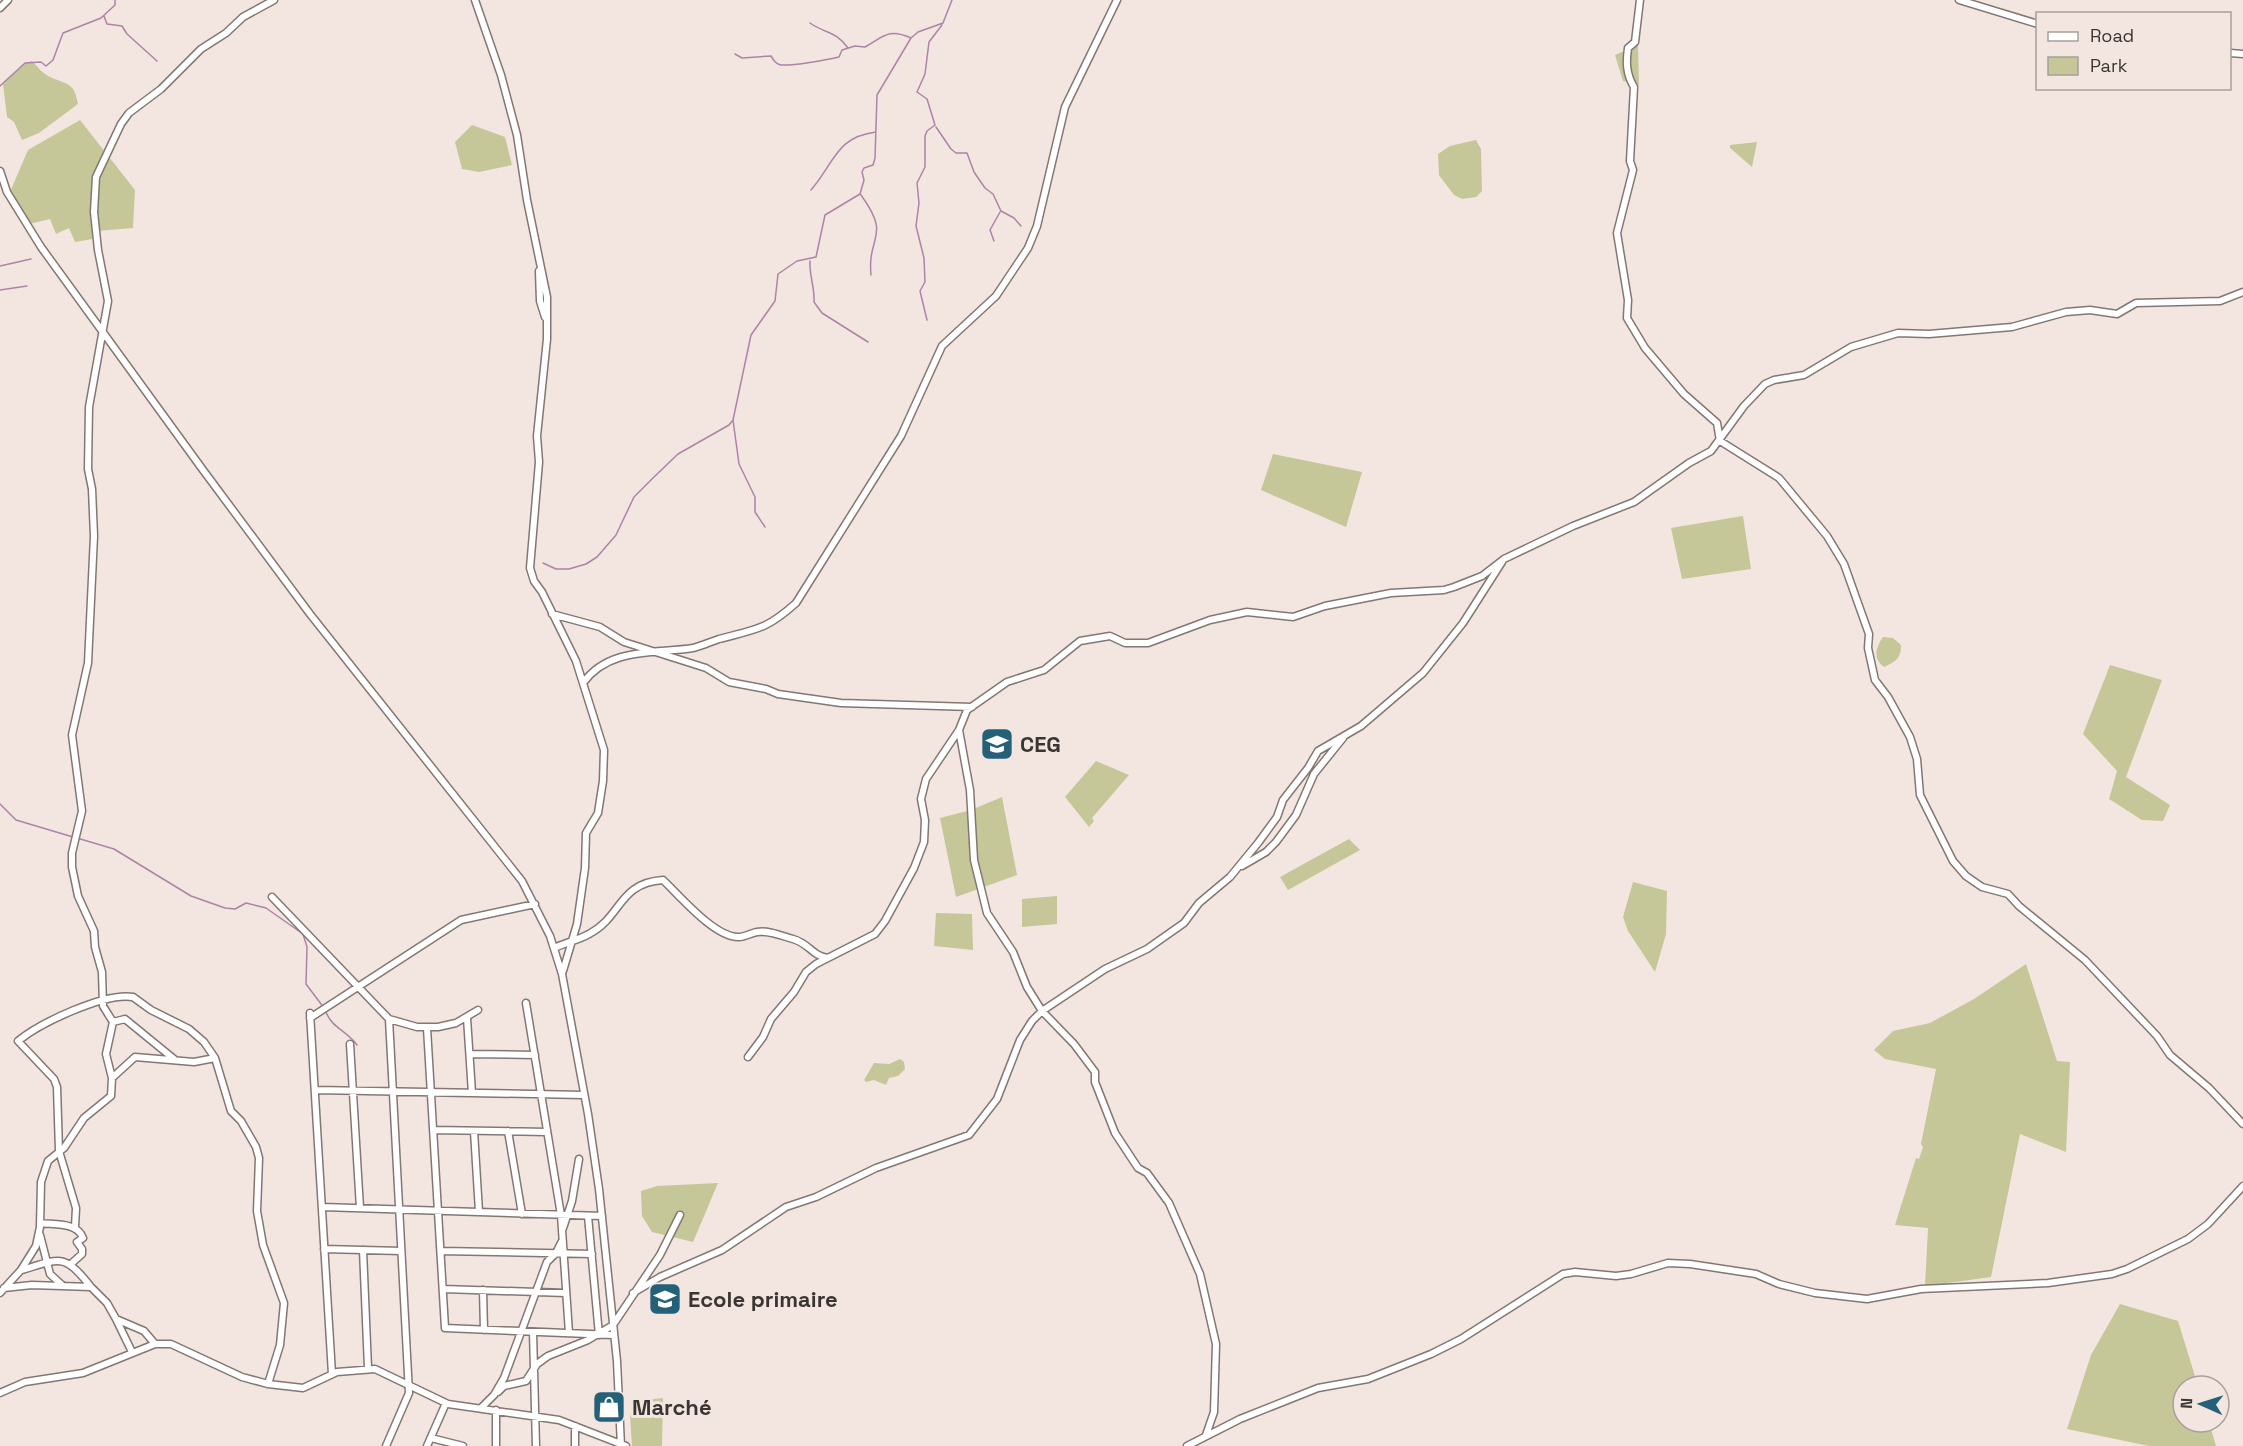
<svg xmlns="http://www.w3.org/2000/svg" width="2243" height="1446" font-family="'Space Grotesk',sans-serif">
<style>
.green{fill:#c5c799}
.lines{fill:none;stroke-linecap:round;stroke-linejoin:round}
.stream{stroke:#ad83a6;stroke-width:1.5}
.minor-casing{stroke:#837773;stroke-width:9}
.minor{stroke:#fff;stroke-width:6}
.labels{text-anchor:middle;dominant-baseline:central;stroke-width:6;stroke-linejoin:round;paint-order:stroke}
.poi-label{font-size:22px;font-weight:bold;fill:#3a3533;stroke:#f3e6e1;text-anchor:start}
</style>
<rect width="100%" height="100%" fill="#f3e6e1"/>
<!-- green -->
<path class="green" d="M1638 45 1639 85 1623 81 1615 55Z
M32 61C38 67 43 74 50 77 68 85 74 82 78 104L39 133 22 140 14 122 7 117 3 84 25 63Z
M80 120 135 190 133 228 97 231 98 238 75 242 69 228 56 234 50 219 29 224 10 192 28 150Z
M472 125 505 137 512 165 479 172 462 169 455 142Z
M1476 140 1481 149 1482 191 1476 197 1462 199 1454 195 1439 175 1438 154 1450 146Z
M1757 142 1752 167 1730 148V145Z
M1273 454 1362 472 1346 527 1261 490Z
M1743 516 1751 569 1682 579 1671 528Z
M1883 637 1893 638 1901 645C1901 659 1896 661 1884 667 1872 658 1876 647 1883 637Z
M2110 665 2162 680 2126 777 2170 805 2163 821 2142 820 2109 799 2117 771 2083 734Z
M1096 761 1129 775 1092 818 1094 821 1089 827 1065 797Z
M1002 797 1017 875 956 897 940 818 971 810Z
M1349 839 1360 850 1288 890 1280 877Z
M1633 882 1667 891 1666 934 1655 972 1628 931 1623 917Z
M1057 896V924L1022 927V899Z
M936 913 972 914 973 950 934 946Z
M2026 964 2057 1061 2070 1062 2066 1152 2020 1134 1991 1277 1948 1283 1946 1286H1925L1928 1228 1895 1225 1916 1158 1919 1159 1923 1147 1921 1144 1936 1069 1885 1059 1874 1050 1893 1031 1930 1023 1974 999Z
M900 1059 904 1062 905 1069 898 1076 889 1078 886 1085 874 1080 866 1082 864 1080 874 1063 889 1064Z
M718 1183 693 1242 652 1232 642 1216 641 1191 657 1186Z
M2120 1304 2178 1321 2198 1386H2183V1422H2209L2216 1446H2149L2067 1429 2091 1355Z
M663 1398 662 1446H632L630 1415 634 1401Z"/>
<g class="lines">
<!-- stream -->
<path class="stream" d="M104 16 107 24 122 26 127 34 157 61
M810 23C826 34 836 31 848 48
M735 54 742 58 771 56C774 61 776 64 781 65 793 66 826 60 839 57L842 50 855 46 865 47C884 36 889 28 911 38
M0 86 25 63 41 62 46 66 53 60 63 33 101 18 115 5V0
M936 127 951 149 956 153H967L974 172 985 188 993 194 1001 211 1014 218 1021 226
M811 190C835 162 836 137 876 132
M861 195C892 238 867 234 871 275
M994 241 990 230 1000 212
M810 261C809 275 815 288 814 302L822 313 868 342
M0 266 31 259
M0 290 27 286
M927 320 920 291 925 282 924 258 916 226 919 203 917 183 925 167V136L927 131 935 125 927 99 917 92 925 74 929 42 942 25
M733 420 739 464 755 497V512L765 527
M543 563 556 569H569L586 564 597 557 616 535 634 497 654 477 678 454 729 425 733 420 751 335 775 301 778 274 797 261 816 257 825 215 860 194 864 180 862 172 864 168 873 165 875 158 877 95 911 38 918 32 943 23 952 0
M0 804 16 820 73 837
M77 838 114 849 191 896 225 908 235 909 246 903 266 908 303 934 307 947 306 984 324 1008
M326 1012C332 1028 347 1031 357 1045"/>
<!-- minor casing -->
<g class="minor-casing">
<path id="minor" d="M475 0 501 75 517 135 527 200 547 297V339L537 436 539 462 530 568 534 581 542 592 576 661 604 750 603 781 598 813 586 833 585 868 577 924 563 971
M1640 0 1635 42 1628 48C1626 62 1626 74 1634 87L1630 161 1633 170 1617 233 1628 300 1627 318 1645 348 1684 394 1717 423 1720 441 1779 478 1827 536 1844 564 1869 634 1868 648 1875 680 1888 697 1910 737 1917 759 1920 795 1953 861 1966 876 1982 887 2008 894 2019 906 2085 960 2157 1036 2170 1055 2209 1088 2243 1124
M1959 0 2038 24
M0 8 8 0
M2230 53 2243 54
M0 171 7 192 41 247 203 470 310 614 522 881 550 936 562 974 588 1114 599 1189 617 1361 621 1446
M539 271 540 301 545 317
M552 614 600 627 624 642 706 668 729 682 766 689 778 694 841 703 972 707
M583 683C609 647 654 654 693 648 702 646 710 642 719 639 756 629 766 630 796 603L901 436 942 346 996 296 1028 248 1037 226 1065 107 1117 0
M959 730 970 790 974 860 987 913 1013 952 1027 987 1042 1011 1074 1044 1095 1072V1082L1115 1133 1138 1168 1147 1173 1169 1203 1200 1274 1216 1344 1214 1412 1206 1435
M1242 866 1266 852 1276 842 1296 815 1314 774 1343 738
M272 897 389 1019 417 1027H438L456 1023 478 1010
M554 948C565 943 578 940 589 934 622 917 618 883 663 880 680 896 715 938 739 937 745 937 751 933 757 932 769 930 782 936 793 939 810 944 812 956 828 958
M526 1003 561 1215 569 1333
M310 1013 332 1374
M310 1018 461 920 535 904
M467 1018 472 1093
M113 1022 125 1019 174 1059
M427 1028 445 1328 613 1335
M350 1044 360 1208
M470 1054 535 1055
M748 1057 763 1037 771 1019 794 992 806 972 816 964 875 934 885 921 914 868 924 842 925 820 921 799 926 779 959 730 967 710 1007 682 1044 670 1080 641 1110 636 1125 643H1148L1210 620 1247 612 1293 617 1325 606 1391 593 1444 590 1454 587 1482 576 1504 559 1573 526 1634 502 1689 463 1711 451 1744 406 1765 384 1774 380 1804 375 1851 347 1898 333 1929 334 2012 327 2066 312 2090 310 2117 314 2136 303 2220 301 2243 292
M112 1078 135 1057 194 1062 215 1058
M315 1090 584 1095
M433 1130 547 1132
M474 1131 479 1212
M508 1131 522 1214
M322 1207 602 1216
M588 1216 599 1335
M40 1223C55 1225 77 1222 83 1238L77 1242 82 1249V1254L72 1263
M75 1227 76 1208 59 1151 57 1087 54 1079 18 1041C40 1023 105 992 133 997L151 1010 189 1029 204 1042 215 1058 231 1111 241 1121 256 1147 259 1158 257 1211 263 1245 284 1303 280 1345 268 1384
M563 1228 572 1201 579 1159
M40 1235 50 1274 63 1286
M324 1249 401 1251
M363 1250 368 1368
M441 1251 592 1254
M22 1270C61 1258 64 1253 91 1287
M4 1288 32 1285 91 1287 107 1303 116 1319 144 1331 155 1344
M443 1289 566 1293
M483 1290 484 1330
M0 1293 21 1270 36 1246 40 1227 41 1182 48 1161 64 1148 84 1118 111 1096 112 1078 106 1054 113 1022 103 1006 102 972 95 947 94 931 78 896 72 867V853L82 811 72 735 88 663 94 536 92 489 88 469 89 407 108 301 98 250 94 212 96 177 121 124 129 113 161 89 201 49 226 33 243 17 274 0
M633 1293 660 1277 722 1250 786 1207 816 1197 876 1168 969 1135 997 1099 1020 1040 1032 1021 1042 1011 1105 969 1147 949 1184 923 1199 903 1230 877 1258 843 1277 817 1283 800 1308 768 1318 751 1361 726 1423 673 1463 623 1502 562
M116 1319 132 1352
M533 1332 536 1446
M498 1392 504 1386 526 1381 537 1364 548 1356 588 1340 613 1325 660 1255 680 1215
M0 1393 25 1382 83 1373 155 1344H171L242 1377 268 1384 303 1388 337 1372 375 1369 448 1404 559 1420 626 1446
M481 1408 494 1395 504 1378 547 1262 556 1253 562 1241
M496 1410V1446
M575 1426V1446
M431 1438 463 1446
M386 1446 409 1393 389 1019
M427 1446 446 1403
M1187 1446 1240 1419 1318 1388 1368 1379 1431 1354 1461 1339 1563 1274 1575 1272 1616 1276 1631 1274 1668 1263 1690 1264 1756 1274 1779 1284 1815 1293 1867 1299 1921 1289 2048 1283 2112 1274 2127 1269 2188 1239 2208 1224 2243 1186"/>
</g>
<!-- minor -->
<use href="#minor" class="minor"/>
</g>
<!-- icons -->
<defs>
<g id="school-square" transform="scale(1.725)"><rect x="-9" y="-9" width="18" height="18" rx="4" fill="#256079" stroke="#f3e6e1"/><path d="M0-5L7-2L0 1L-7-2ZM-4 1L0 2.5L4 1V4Q0 6-4 4Z" fill="#fff"/></g>
<g id="shop-square" transform="scale(1.725)"><rect x="-9" y="-9" width="18" height="18" rx="4" fill="#256079" stroke="#f3e6e1"/><path d="M-5-2.5h2.3a2.7 3.5 0 0 1 5.4 0H5L5.5 6h-11ZM-1.5-2.5h3a1.5 2.3 0 0 0-3 0Z" fill="#fff"/></g>
</defs>
<g fill-rule="evenodd">
<use href="#school-square" x="997" y="744"/>
<use href="#school-square" x="665" y="1299"/>
<use href="#shop-square" x="609" y="1407"/>
</g>
<g class="labels">
<!-- poi labels -->
<g class="poi-label">
<text x="1020" y="744">CEG</text>
<text x="688" y="1299">Ecole primaire</text>
<text x="632" y="1407">Marché</text>
</g>
</g>
<!-- legend -->
<rect x="2036" y="12" width="195" height="78" fill="#f3e6e1" stroke="#a99f9b" stroke-width="1.5"/>
<rect x="2048" y="32" width="30" height="9" fill="#ffffff" stroke="#a99f9b" stroke-width="1.5"/>
<text x="2090" y="42" font-size="18" fill="#3a3533">Road</text>
<rect x="2048" y="57" width="30" height="18" fill="#c5c799" stroke="#a99f9b" stroke-width="1.5"/>
<text x="2090" y="72" font-size="18" fill="#3a3533">Park</text>
<!-- north arrow -->
<g transform="translate(2201 1404) rotate(273)"><circle r="28" fill="#f3e6e1" stroke="#a99f9b" stroke-width="1.5"/>
<path d="M0-4.5L10 22L0 15L-10 22Z" fill="#256079"/>
<text y="-9" font-size="16" font-weight="bold" text-anchor="middle" fill="#3a3533">N</text>
</g>
</svg>
